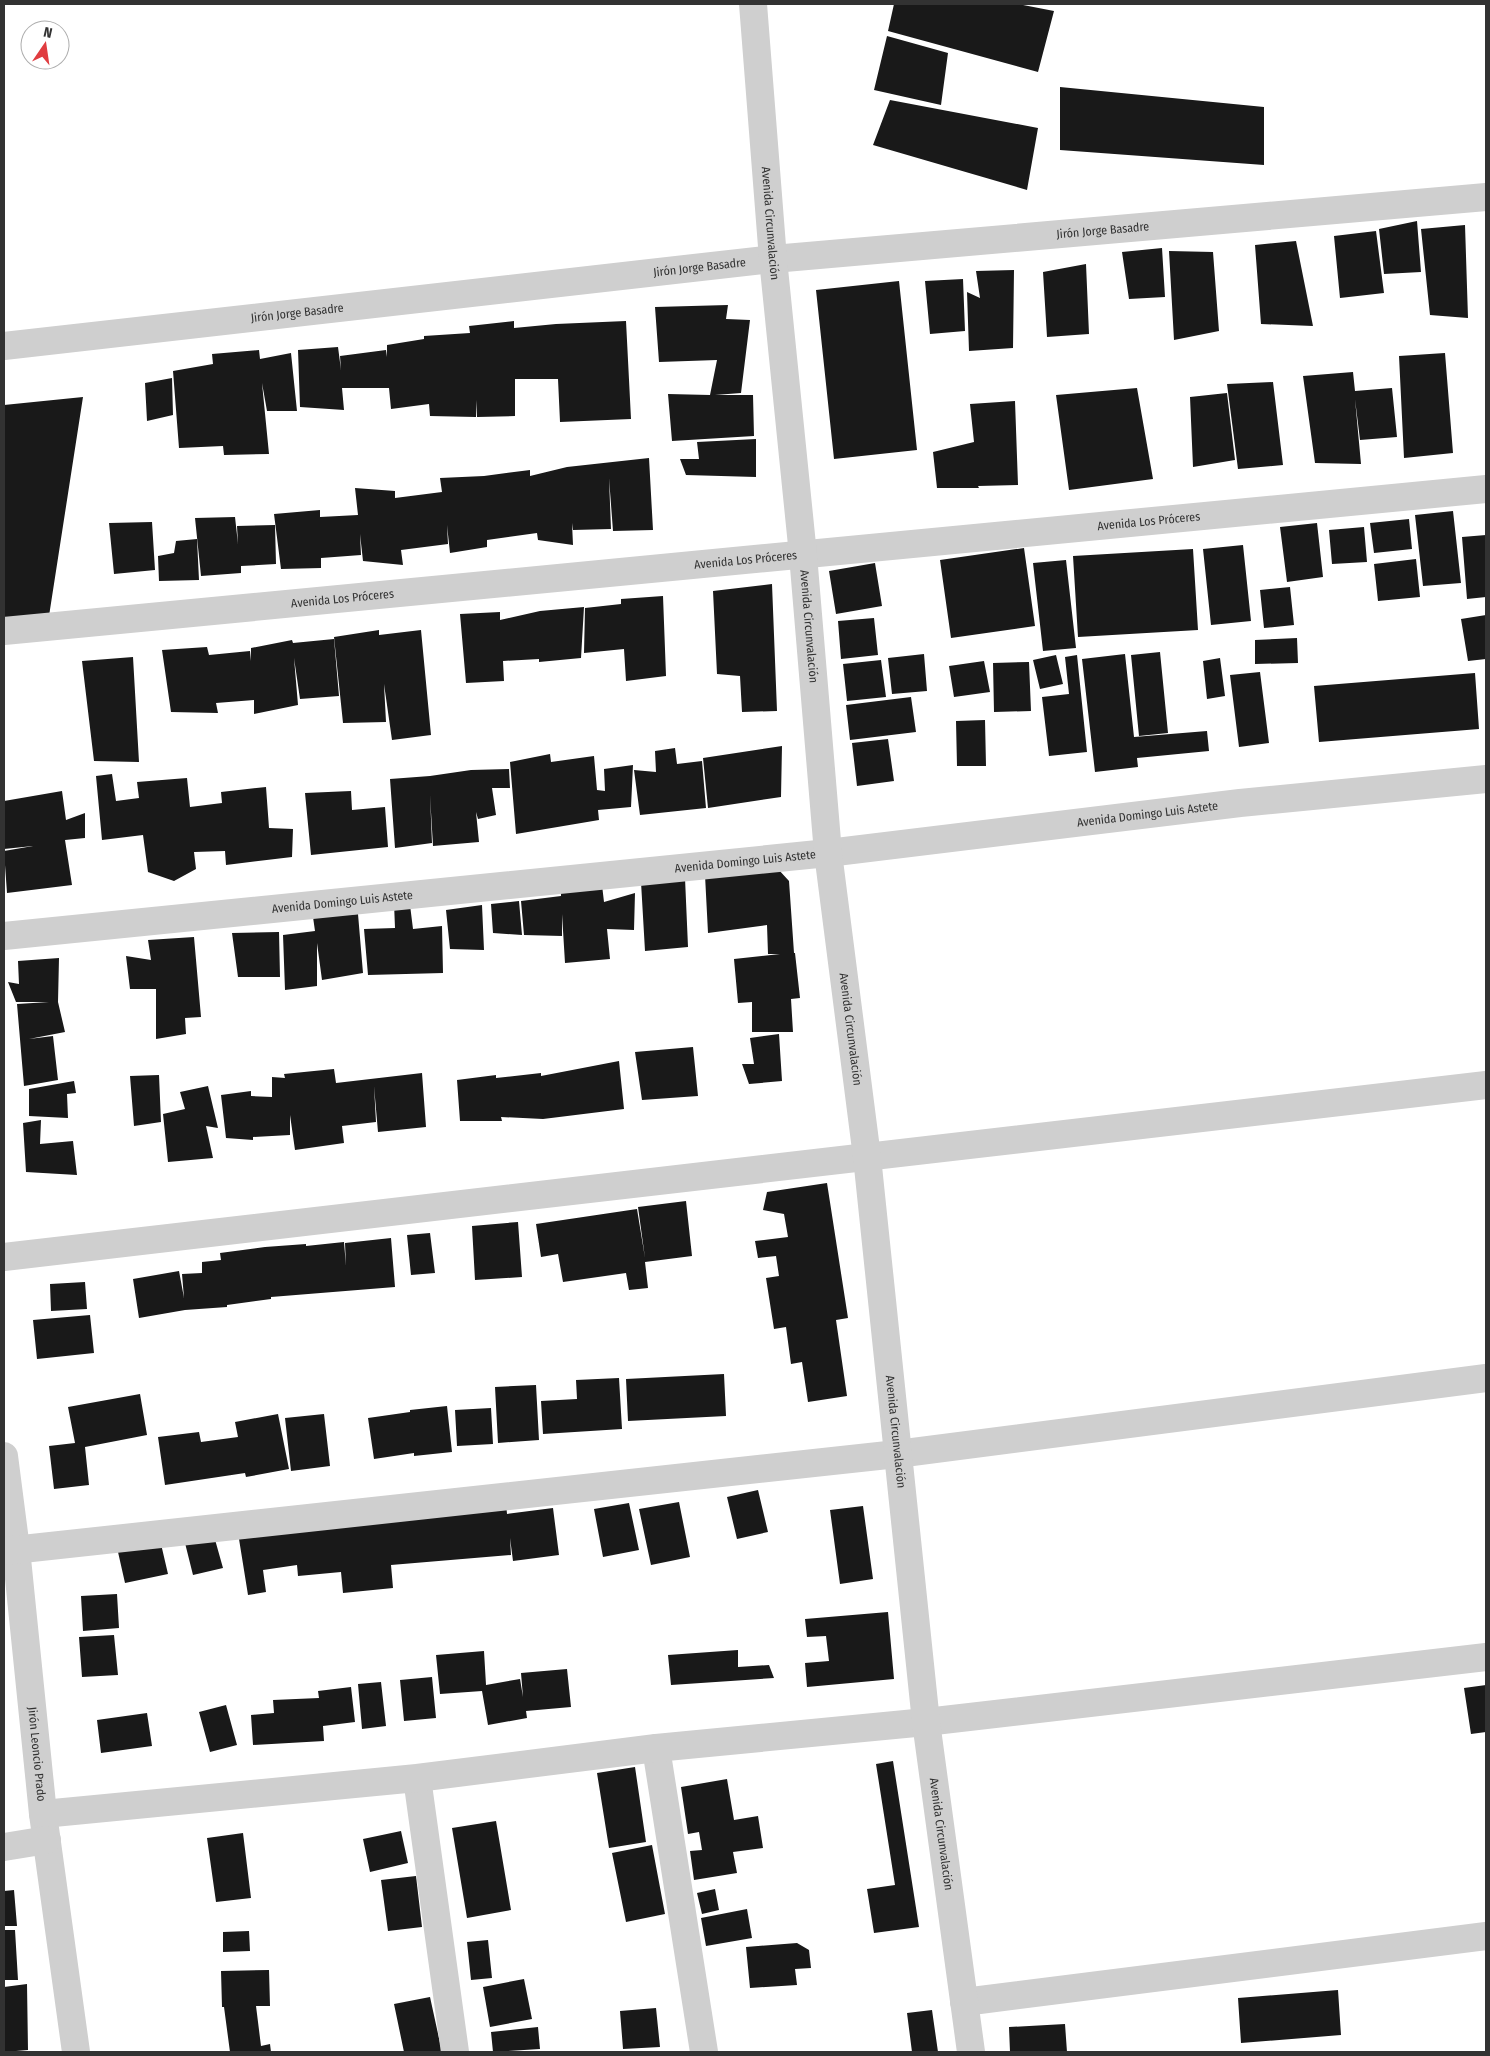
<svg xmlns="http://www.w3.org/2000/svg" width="1490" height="2056" font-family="'Fira Sans Condensed',sans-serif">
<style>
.building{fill:#191919}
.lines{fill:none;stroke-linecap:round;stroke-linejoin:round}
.minor{stroke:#cfcfcf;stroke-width:28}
.tertiary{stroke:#cfcfcf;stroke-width:28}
.labels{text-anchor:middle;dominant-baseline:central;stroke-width:5;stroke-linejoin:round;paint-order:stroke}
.street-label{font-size:12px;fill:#323232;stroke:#fff}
</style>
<rect width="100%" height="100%" fill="#fff"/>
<!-- building -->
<path class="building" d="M894 4H1018L1054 11 1038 72 888 31Z
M887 36 948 53 941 105 874 90Z
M1060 87 1264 107V165L1060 150Z
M890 100 1038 128 1027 190 873 145Z
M1417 221 1421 272 1384 274 1379 229Z
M1465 225 1468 318 1430 315 1421 229Z
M1376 231 1384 293 1340 298 1334 236Z
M1296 241 1313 326 1261 324 1255 245Z
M1162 248 1165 297 1129 299 1122 252Z
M1169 251 1213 252 1219 331 1174 340Z
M1086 264 1089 334 1047 337 1043 272Z
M1014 270 1013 348 969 351 967 292 980 298 976 271Z
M963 279 965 331 930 334 925 281Z
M899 281 917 450 834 459 816 290Z
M728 305 726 319 750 320 741 393 715 395H753L754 436 672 441 668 394 710 395 717 360 659 362 655 307Z
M514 321V328L556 324 626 321 631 419 560 422 558 379H515V416L477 417 476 400V417L430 416 429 404 391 409 389 388H342L344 410 300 407 298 350 338 347 341 370 340 356 386 350 387 357V345L424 339V336L470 333 469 326Z
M259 350 260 359 291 353 297 411H267L262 383 269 454 224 455 223 446 179 448 173 371 213 364 212 354Z
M1445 353 1453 453 1404 458 1399 356Z
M1353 372 1355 391 1392 388 1397 437 1360 440 1355 399 1361 464 1315 463 1303 376Z
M172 378 173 415 147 421 145 383Z
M1273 382 1283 465 1238 469 1227 384Z
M1137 388 1153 479 1069 490 1056 395Z
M1227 393 1235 460 1193 467 1190 397Z
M83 397 49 616 4 621V405Z
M1015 401 1018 485 978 486 979 488H937L933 452 974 442 970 404Z
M756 439V477L686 475 680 459H699L697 442Z
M649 458 653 530 613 531 609 478 611 529 573 530 572 523 573 545 538 540 537 533 487 540V547L450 553 447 525 448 544 401 550 403 565 363 561 360 534 361 555 321 558V568L281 569 274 514 320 510V517L358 515 355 488 395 491V498L442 492 440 478 484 476 530 470V476L567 467Z
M1453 511 1461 583 1423 586 1415 515Z
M235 517 238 544 237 526 275 525 276 564 241 566V573L201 576 195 518Z
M1409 519 1412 549 1374 553 1370 523Z
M152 522 155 570 114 574 109 523Z
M1317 523 1323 577 1287 582 1280 527Z
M1364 527 1367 562 1332 564 1329 530Z
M1486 535V597L1467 599 1462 537Z
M197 539 199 580 159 581 158 556 174 553 176 541Z
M1243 545 1251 621 1211 625 1203 549Z
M1024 548 1035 626 951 638 940 560Z
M1193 549 1198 630 1078 637 1073 556Z
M1416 559 1420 597 1378 601 1374 564Z
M1066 560 1076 648 1043 651 1033 563Z
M875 563 882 606 836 614 829 571Z
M772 584 777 711 742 712 740 676 717 674 713 591Z
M1290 587 1294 625 1264 628 1260 590Z
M663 596 666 676 626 681 624 649 584 653 585 608 621 604V599Z
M584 607 581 658 539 662V659L503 661 504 681 466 683 460 614 500 612V620L540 611Z
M1486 615V659L1468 661 1461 619Z
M874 618 878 655 841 659 838 621Z
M379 630V635L421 630 431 735 392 740 384 684 386 722 343 723 334 637Z
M1297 638 1298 663 1255 664V640Z
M334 639 339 696 300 699 294 658 298 705 254 714V700L216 703 218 713 171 712 162 650 207 647 209 655 250 651 251 661V648L292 640 293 643Z
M1160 652 1168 733 1139 736 1131 655Z
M924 654 927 691 892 694 888 658Z
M1125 654 1134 737 1207 731 1209 751 1137 758 1138 767 1095 772 1082 659Z
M1056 655 1063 684 1040 689 1033 660Z
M1077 655 1087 752 1049 756 1042 697 1069 694 1065 657Z
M133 657 139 762 94 761 82 661Z
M1220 658 1225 696 1207 699 1203 661Z
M881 660 886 697 847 701 843 664Z
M984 661 990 692 954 697 949 666Z
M1029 662 1031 711 994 712 993 663Z
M1260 672 1269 743 1239 747 1230 675Z
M1475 673 1479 729 1319 742 1314 686Z
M911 697 916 732 850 740 846 705Z
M985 720 986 766H957L956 721Z
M888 739 894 781 857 786 852 743Z
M782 746 781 797 708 808 703 758Z
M675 748 677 764 702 761 706 808 640 815 634 770 656 772 655 751Z
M550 754 551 762 594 756 597 790 605 791 604 769 633 765 631 807 598 810 599 820 516 834 510 762Z
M509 769 510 788H492L496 815 478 819 476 812 479 842 433 846 430 795 432 843 395 848 390 779 430 776 471 770Z
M112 774 116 801 139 798 137 782 187 778 190 807 222 803 221 792 266 787 269 828 293 829 292 857 226 865 225 851 194 852 196 869 174 881 148 872 143 835 102 840 96 776Z
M62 791 66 820 85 813V838L65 840 72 885 7 893 4 851 33 846 4 849V801Z
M351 791 352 810 385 807 388 847 311 855 305 793Z
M778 869 789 881 794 953H795L800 998 791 999 793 1032H752V1002L738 1003 734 959 780 954H768L767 925 708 933 705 875Z
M685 878 688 947 645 951 641 882Z
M602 885 604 902 635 893 634 930 607 929 610 959 565 963 562 914V936L524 935 521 901 561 896V892Z
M519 901 522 935 493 933 491 904Z
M394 903 410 905 413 929 442 926 443 973 368 975 364 929 395 928Z
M482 905 484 950 450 949 446 910Z
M358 914 363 973 322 980 317 943V986L285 990 283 935 315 931 313 917Z
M279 932 280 977H238L232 933Z
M194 937 201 1017 185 1018 186 1034 156 1039V989H130L126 956 151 960 148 940Z
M59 958 58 1002 65 1032 29 1039 53 1036 58 1080 24 1086 17 1004 49 1002H16L8 982 19 984 18 961Z
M779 1034 782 1081 749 1084 742 1064H754L750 1038Z
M693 1047 698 1096 642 1100 635 1052Z
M619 1061 624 1109 543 1119 501 1117 502 1121H460L457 1080 496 1075V1078L541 1073V1076Z
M334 1069 336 1083 422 1073 426 1127 378 1132 374 1086 376 1122 342 1126 344 1143 295 1150 290 1115V1135L253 1137V1140L226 1138 221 1095 251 1091V1096L272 1097V1077L285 1078 284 1074Z
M159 1075 161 1122 134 1126 130 1076Z
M74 1081 76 1093 67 1094 68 1118 29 1116V1089Z
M208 1086 218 1128 206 1126 213 1158 168 1162 163 1114 185 1109 180 1092Z
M41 1120 40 1144 73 1141 77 1175 26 1172 23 1123Z
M827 1183 848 1318 836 1320 847 1396 808 1402 802 1362 791 1364 786 1327 774 1329 766 1278 779 1276 776 1256 758 1258 755 1241 788 1237 784 1214 763 1210 767 1192Z
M686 1201 692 1256 645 1262 648 1288 629 1290 626 1273 563 1282 558 1254 541 1257 536 1224 637 1209 645 1258 638 1207Z
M518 1222 522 1277 475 1280 472 1226Z
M430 1233 435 1273 411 1275 407 1235Z
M391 1238 395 1287 271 1297V1299L227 1305V1307L185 1310 139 1318 133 1279 179 1271 184 1298 182 1274 202 1273V1262L221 1260 220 1253 265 1247 306 1244V1246L344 1242 346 1266 345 1243Z
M85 1282 87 1309 51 1311 50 1284Z
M90 1315 94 1353 37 1359 33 1320Z
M724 1374 726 1416 628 1421 626 1379Z
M619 1378 622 1429 543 1434 541 1401 577 1399 576 1380Z
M536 1385 539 1440 498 1443 495 1387Z
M140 1394 147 1435 85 1447 89 1485 54 1489 49 1446 75 1443 68 1407Z
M447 1406 452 1452 414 1456V1453L374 1459 368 1418 410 1412V1410Z
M491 1408 493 1444 457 1446 455 1410Z
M278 1414 289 1469 246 1477 245 1473 165 1485 158 1437 199 1432 201 1442 238 1437 235 1422Z
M324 1414 330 1466 291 1471 285 1418Z
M758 1490 768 1532 737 1539 727 1497Z
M679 1502 690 1557 651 1565 639 1509Z
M506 1503 507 1514 553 1508 559 1555 513 1561 510 1538 511 1555 391 1565 393 1588 343 1593 341 1572 298 1576 297 1565 263 1570 266 1592 248 1595 239 1539Z
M629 1503 639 1550 603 1557 594 1509Z
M863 1506 873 1579 840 1584 830 1510Z
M214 1536 223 1568 193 1575 185 1543Z
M161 1544 168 1574 125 1583 118 1552Z
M117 1594 119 1628 83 1631 81 1596Z
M888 1612 894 1679 807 1687 805 1663 829 1661 826 1636 807 1637 805 1619Z
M114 1635 118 1675 82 1677 79 1637Z
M738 1650V1667L769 1665 774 1678 671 1685 668 1655Z
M484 1651 486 1685 520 1679 523 1697 521 1673 567 1669 571 1707 526 1711 527 1718 488 1725 482 1691 440 1694 436 1655Z
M432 1677 436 1718 404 1721 400 1680Z
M381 1682 386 1726 362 1729 358 1684Z
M1486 1685V1732L1471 1734 1464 1688Z
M351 1687 355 1722 323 1726 324 1741 253 1745 251 1715 274 1713 273 1700 319 1698 318 1691Z
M226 1705 237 1745 210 1752 199 1712Z
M147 1713 152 1746 101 1753 97 1720Z
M893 1761 919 1927 874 1933 867 1889 895 1885 876 1764Z
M635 1767 646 1842 609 1848 597 1773Z
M727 1779 734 1820 758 1816 763 1848 733 1852 737 1873 694 1880 690 1851 702 1850 699 1832 688 1834 681 1787Z
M496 1821 511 1910 467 1918 452 1828Z
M401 1831 408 1863 370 1872 363 1839Z
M243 1833 251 1898 216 1902 207 1838Z
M652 1845 665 1914 626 1922 612 1853Z
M416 1876 422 1927 388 1931 381 1880Z
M715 1889 719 1910 702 1914 697 1893Z
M14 1890 17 1926H4V1891Z
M747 1909 752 1938 706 1946 701 1918Z
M4 1930H15L18 1980H4Z
M249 1931 250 1951 223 1952V1932Z
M488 1940 492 1978 471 1980 467 1942Z
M797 1943 809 1950 811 1968 795 1969 797 1985 750 1988 746 1947Z
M269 1970 270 2006H256L261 2046 270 2044 271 2052H230L224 2007H222L221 1971Z
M524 1979 532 2019 490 2027 483 1987Z
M27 1984 28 2050 4 2052V1987Z
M1338 1990 1341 2035 1241 2043 1238 1998Z
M430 1997 442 2052H404L394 2004Z
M656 2008 660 2047 623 2049 620 2011Z
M932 2010 938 2052H912L907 2013Z
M1065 2024 1067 2052H1010L1009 2027Z
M538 2027 540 2049 493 2052 491 2032Z"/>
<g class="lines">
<!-- minor -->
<g class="minor">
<path id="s1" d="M4 346 773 259 1486 197"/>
<path id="s2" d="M4 631 1486 489"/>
<path id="s3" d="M4 936 828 853 1240 803 1486 779"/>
<path d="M4 1257 1486 1085"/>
<path id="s4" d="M4 1456 16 1549 43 1814 76 2052"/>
<path d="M4 1551 897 1454 1486 1378"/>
<path d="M656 1748 704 2052"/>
<path d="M417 1778 455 2052"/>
<path d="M43 1814 417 1778 656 1748 926 1722 1486 1657"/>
<path d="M4 1847 47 1840"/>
<path d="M964 2002 1486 1936"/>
</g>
<!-- tertiary -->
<path class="tertiary" id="s5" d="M753 4 773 259 803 555 828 853 867 1157 926 1722 971 2052"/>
</g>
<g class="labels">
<!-- street labels -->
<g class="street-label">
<text stroke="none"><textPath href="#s5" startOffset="220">Avenida Circunvalación</textPath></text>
<text stroke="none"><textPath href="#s1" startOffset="1105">Jirón Jorge Basadre</textPath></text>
<text stroke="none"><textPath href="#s1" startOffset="700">Jirón Jorge Basadre</textPath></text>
<text stroke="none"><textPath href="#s1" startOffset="295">Jirón Jorge Basadre</textPath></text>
<text stroke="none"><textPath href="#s2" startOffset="1150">Avenida Los Próceres</textPath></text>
<text stroke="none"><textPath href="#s2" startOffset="745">Avenida Los Próceres</textPath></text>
<text stroke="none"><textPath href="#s2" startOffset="340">Avenida Los Próceres</textPath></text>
<text stroke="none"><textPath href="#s5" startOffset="625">Avenida Circunvalación</textPath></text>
<text stroke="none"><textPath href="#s3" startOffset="1150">Avenida Domingo Luis Astete</textPath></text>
<text stroke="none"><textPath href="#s3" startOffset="745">Avenida Domingo Luis Astete</textPath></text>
<text stroke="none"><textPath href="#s3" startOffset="340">Avenida Domingo Luis Astete</textPath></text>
<text stroke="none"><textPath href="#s5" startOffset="1030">Avenida Circunvalación</textPath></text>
<text stroke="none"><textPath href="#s5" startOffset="1435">Avenida Circunvalación</textPath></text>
<text stroke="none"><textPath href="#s4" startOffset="300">Jirón Leoncio Prado</textPath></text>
<text stroke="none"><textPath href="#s5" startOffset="1840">Avenida Circunvalación</textPath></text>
</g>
</g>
<!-- border -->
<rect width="1490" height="2056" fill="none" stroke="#323232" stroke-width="10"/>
<!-- north arrow -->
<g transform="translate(45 45) rotate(13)"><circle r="24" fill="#ffffff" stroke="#adadad"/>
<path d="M0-4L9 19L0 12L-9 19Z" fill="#e03c40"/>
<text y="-8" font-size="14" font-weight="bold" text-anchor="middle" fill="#323232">N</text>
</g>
</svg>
